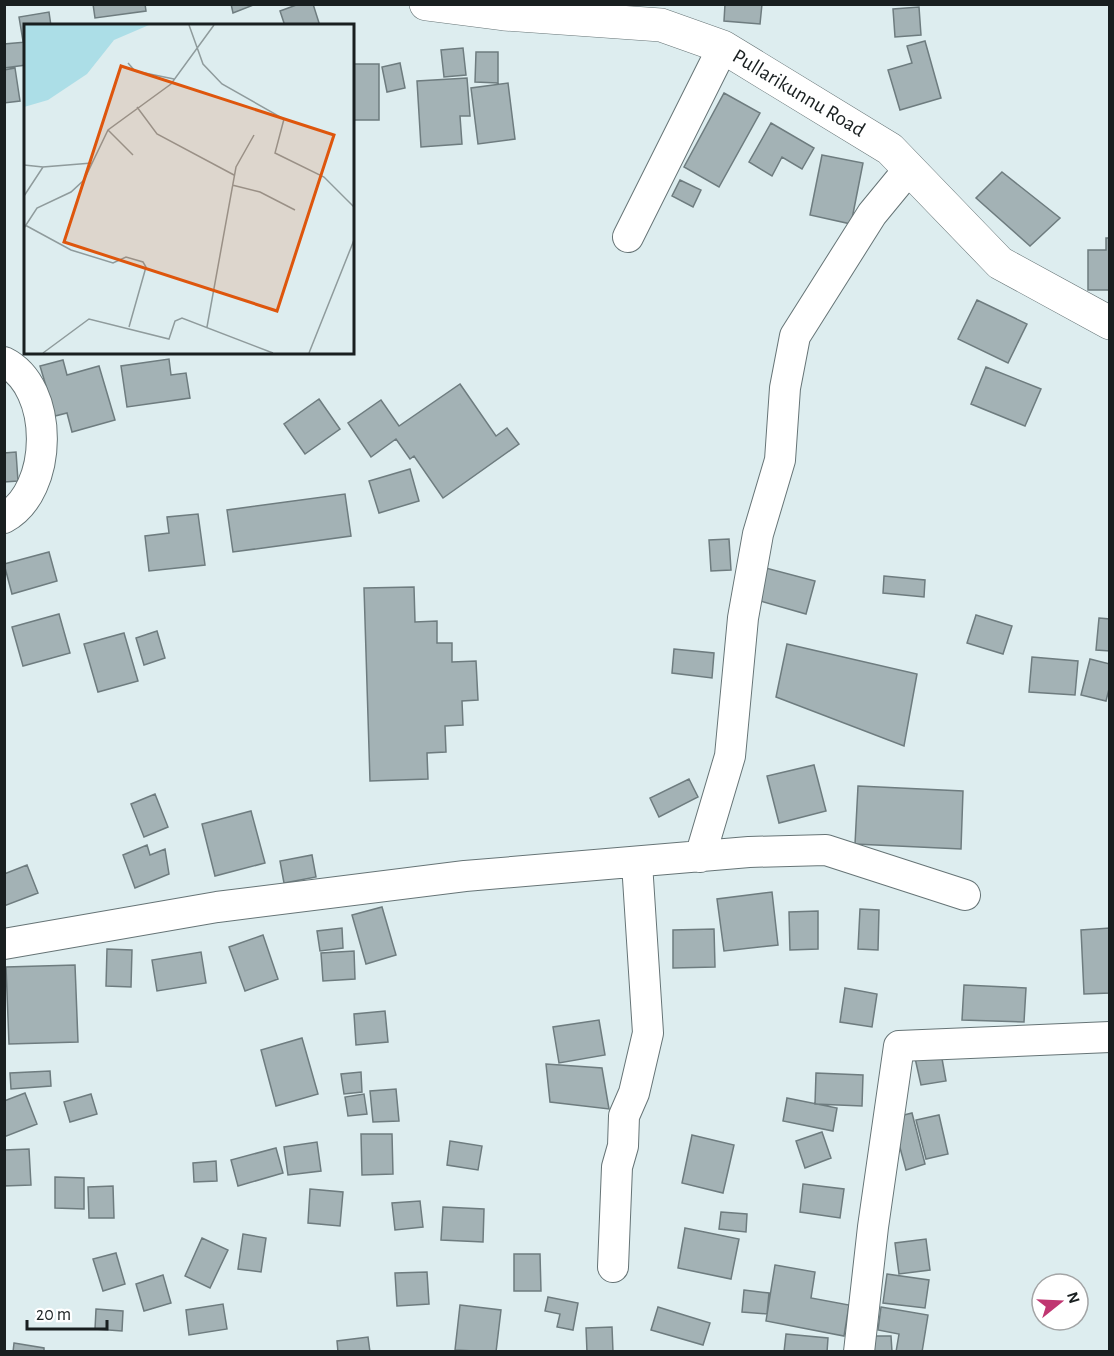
<svg xmlns="http://www.w3.org/2000/svg" width="1114" height="1356" font-family="'Alegreya Sans',sans-serif">
<style>
.building{fill:#a3b2b5;stroke:#6e7c7f;stroke-width:1.5}
.lines{fill:none;stroke-linecap:round;stroke-linejoin:round}
.minor-casing{stroke:#667476;stroke-width:32}
.secondary-casing{stroke:#667476;stroke-width:34}
.minor{stroke:#fff;stroke-width:30}
.secondary{stroke:#fff;stroke-width:33}
.labels{text-anchor:middle;dominant-baseline:central;stroke-width:4.5;stroke-linejoin:round;paint-order:stroke}
.street-label{font-size:21px;fill:#191f20;stroke:#fff}
.inset-road{fill:none;stroke:#8f9b9c;stroke-width:1.5}
.view{fill:#de560d;fill-opacity:0.15;stroke:#de560d;stroke-width:3}
.inset-edge{fill:none;stroke:#191f20;stroke-width:3}
</style>
<rect width="100%" height="100%" fill="#ddedef"/>
<!-- building -->
<path class="building" d="M93 4H145L146 11 95 18Z
M231 4H256L233 13Z
M299 4H313L320 26H285L280 11Z
M725 4H762L760 24 724 21Z
M919 7 921 35 895 37 893 9Z
M49 12 51 26H26V41H23L19 17Z
M925 41 941 98 900 110 888 70 912 63 907 46Z
M26 42V65L4 68V44Z
M463 48 466 75 444 77 441 50Z
M476 52H498V83L475 82Z
M400 63 405 88 387 92 382 67Z
M352 64H379V120H352Z
M15 68 20 101 4 103V70Z
M467 78 470 116H460L462 144 421 147 417 81Z
M508 83 515 139 478 144 471 88Z
M724 93 760 113 719 187 684 167Z
M771 123 814 148 802 169 782 157 772 176 749 162Z
M822 155 863 163 851 224 810 215Z
M1002 172 1060 218 1030 246 976 198Z
M680 180 701 190 693 207 672 196Z
M1106 238H1110V290H1088V250H1106Z
M977 300 1027 324 1008 363 958 339Z
M169 359 171 375 186 373 190 398 127 407 121 366Z
M63 360 67 375 99 366 115 420 72 432 67 413 55 416 40 366Z
M986 367 1041 389 1025 426 971 404Z
M460 384 496 436 507 428 519 444 443 498 414 456 410 459 396 439 371 457 348 423 381 400 399 426Z
M319 399 340 429 305 454 284 424Z
M16 452 18 481 4 482V453Z
M410 469 419 501 379 513 369 481Z
M345 494 351 536 233 552 227 510Z
M198 514 205 565 149 571 145 536 169 533 167 517Z
M729 539 731 570 711 571 709 540Z
M49 552 57 581 12 594 4 564Z
M758 566 815 581 806 614 750 598Z
M884 576 925 580 924 597 883 593Z
M414 587 415 622 437 621V643H452V662L476 661 478 700 462 701 463 725 445 726 446 752 427 753 428 779 370 781 364 588Z
M59 614 70 653 23 666 12 627Z
M976 615 1012 626 1003 654 967 643Z
M1099 618 1110 619V651L1096 650Z
M157 631 165 658 144 665 136 638Z
M124 633 138 681 98 692 84 644Z
M787 644 917 674 904 746 776 697Z
M674 649 714 653 712 678 672 673Z
M1032 657 1078 661 1075 695 1029 692Z
M1090 659 1110 664V685L1106 701 1081 695Z
M814 765 826 811 779 823 767 776Z
M689 779 698 797 659 817 650 798Z
M858 786 963 791 961 849 855 844Z
M155 794 168 827 144 837 131 804Z
M251 811 265 863 215 876 202 824Z
M147 845 150 855 165 849 169 874 135 888 123 855Z
M312 855 316 877 284 883 280 861Z
M27 865 38 893 4 906V874Z
M772 892 778 945 724 951 717 899Z
M382 907 396 955 366 964 352 915Z
M860 909 879 910 878 950 858 949Z
M818 911V949L790 950 789 912Z
M342 928 343 948 320 951 317 931Z
M1110 928V993L1084 994 1081 930Z
M714 929 715 967 673 968V930Z
M263 935 278 979 245 991 229 947Z
M107 949 132 950 131 987 106 986Z
M354 951 355 979 323 981 321 953Z
M201 952 206 983 157 991 152 960Z
M75 965 78 1042 9 1044 6 967Z
M964 985 1026 988 1024 1022 962 1020Z
M845 988 877 994 872 1027 840 1022Z
M385 1011 388 1042 356 1045 354 1014Z
M599 1020 605 1055 559 1063 553 1027Z
M302 1038 318 1094 276 1106 261 1050Z
M941 1053 946 1081 921 1085 915 1058Z
M546 1064 602 1068 609 1109 550 1102Z
M50 1071 51 1086 11 1089 10 1073Z
M361 1072 362 1092 344 1094 341 1074Z
M816 1073 863 1075 862 1106 815 1104Z
M396 1089 399 1121 373 1122 370 1091Z
M25 1093 37 1124 4 1137V1101Z
M91 1094 97 1114 70 1122 64 1102Z
M364 1094 367 1114 348 1116 345 1097Z
M787 1098 837 1108 833 1131 783 1121Z
M912 1113 925 1164 906 1170 892 1118Z
M939 1115 948 1154 926 1159 916 1120Z
M822 1132 831 1158 805 1168 796 1141Z
M361 1134H392L393 1174 362 1175Z
M692 1135 734 1145 723 1193 682 1183Z
M450 1141 482 1146 478 1170 447 1165Z
M317 1142 321 1171 288 1175 284 1147Z
M276 1148 283 1173 238 1186 231 1160Z
M29 1149 31 1185 4 1186V1150Z
M216 1161 217 1181 194 1182 193 1163Z
M55 1177 84 1178V1209L55 1208Z
M803 1184 844 1189 840 1218 800 1212Z
M113 1186 114 1218H89L88 1187Z
M310 1189 343 1192 340 1226 308 1223Z
M420 1201 423 1227 395 1230 392 1203Z
M443 1207 484 1209 483 1242 441 1240Z
M721 1212 747 1214 746 1232 719 1229Z
M685 1228 739 1239 731 1279 678 1268Z
M243 1234 266 1238 261 1272 238 1269Z
M202 1238 228 1250 210 1288 185 1276Z
M926 1239 930 1270 899 1274 895 1243Z
M116 1253 125 1284 103 1291 93 1259Z
M514 1254H540L541 1291H514Z
M775 1265 815 1272 811 1298 849 1305 844 1336 766 1321Z
M427 1272 429 1304 397 1306 395 1273Z
M887 1274 929 1280 925 1308 883 1303Z
M163 1275 171 1303 144 1311 136 1284Z
M744 1290 769 1293 767 1314 742 1312Z
M548 1297 578 1303 573 1330 557 1327 560 1314 545 1311Z
M223 1304 227 1329 189 1335 186 1310Z
M460 1305 501 1310 496 1352 455 1350Z
M658 1307 710 1323 703 1345 651 1330Z
M881 1307 928 1315 922 1352H896L899 1334 878 1330Z
M96 1309 123 1311 122 1331 95 1329Z
M612 1327 613 1352H587L586 1328Z
M786 1334 828 1338 827 1352H784Z
M865 1336H891L892 1352H865Z
M368 1337 370 1352H338L337 1341Z
M14 1343 44 1348V1352H13Z"/>
<g class="lines">
<!-- minor casing -->
<g class="minor-casing">
<path id="minor" d="M628 237 723 47
M4 362C55 387 54 491 4 518
M700 857 730 756 743 618 758 534 780 460 785 388 795 336 872 214 909 169
M4 944 217 907 465 876 749 852 826 850 965 895
M613 1267 617 1167 623 1146 624 1116 634 1093 648 1033 637 863
M859 1352 873 1227 899 1046 1110 1037"/>
</g>
<!-- secondary casing -->
<g class="secondary-casing">
<path id="secondary" d="M426 4 504 14 661 25 723 47 890 149 1000 263 1110 323"/>
</g>
<!-- minor -->
<use href="#minor" class="minor"/>
<!-- secondary -->
<use href="#secondary" class="secondary"/>
</g>
<g class="labels">
<!-- street labels -->
<g class="street-label">
<text transform="translate(799 93) rotate(31)">Pullarikunnu Road</text>
</g>
</g>
<!-- overview -->
<g transform="translate(24 24)">
<rect width="330" height="330" fill="#ddedef"/>
<path d="M0 1H125L90 16 63 50 24 76 0 83Z" fill="#acdee7"/>
<path class="inset-road" d="M165 1 179 40 198 60 260 95 251 129 300 153 330 183M104 39 111 47 150 55M113 83 133 110 210 151M84 106 109 131M0 141 19 143M208 161 236 168 271 186M0 172 19 143 68 139M1 201 47 226 89 239 102 233 119 238 122 243 105 303M0 204 13 184 47 168 60 156 84 106 147 60 190 1M183 303 212 143 230 111M19 329 65 295 145 315 151 297 158 294 249 329M285 329 330 216"/>
<path class="view" d="M97 42 310 111 253 287 40 218Z"/>
<rect width="330" height="330" class="inset-edge"/>
</g>
<!-- border -->
<rect width="1114" height="1356" fill="none" stroke="#191f20" stroke-width="12"/>
<!-- north arrow -->
<g transform="translate(1060 1302) rotate(72)"><circle r="28" fill="#ffffff" stroke="#a3a5a6" stroke-width="1.5"/>
<path d="M0-4.5L10 22L0 15L-10 22Z" fill="#c03671"/>
<text y="-9" font-size="16" font-weight="bold" text-anchor="middle" fill="#191f20">N</text>
</g>
<!-- scale -->
<path d="M27 1320v9h80v-9" fill="none" stroke="#191f20" stroke-width="3"/>
<text x="36" y="1320" font-size="18" fill="#191f20" stroke="#ffffff" stroke-width="4.5" paint-order="stroke">20 m</text>
</svg>
